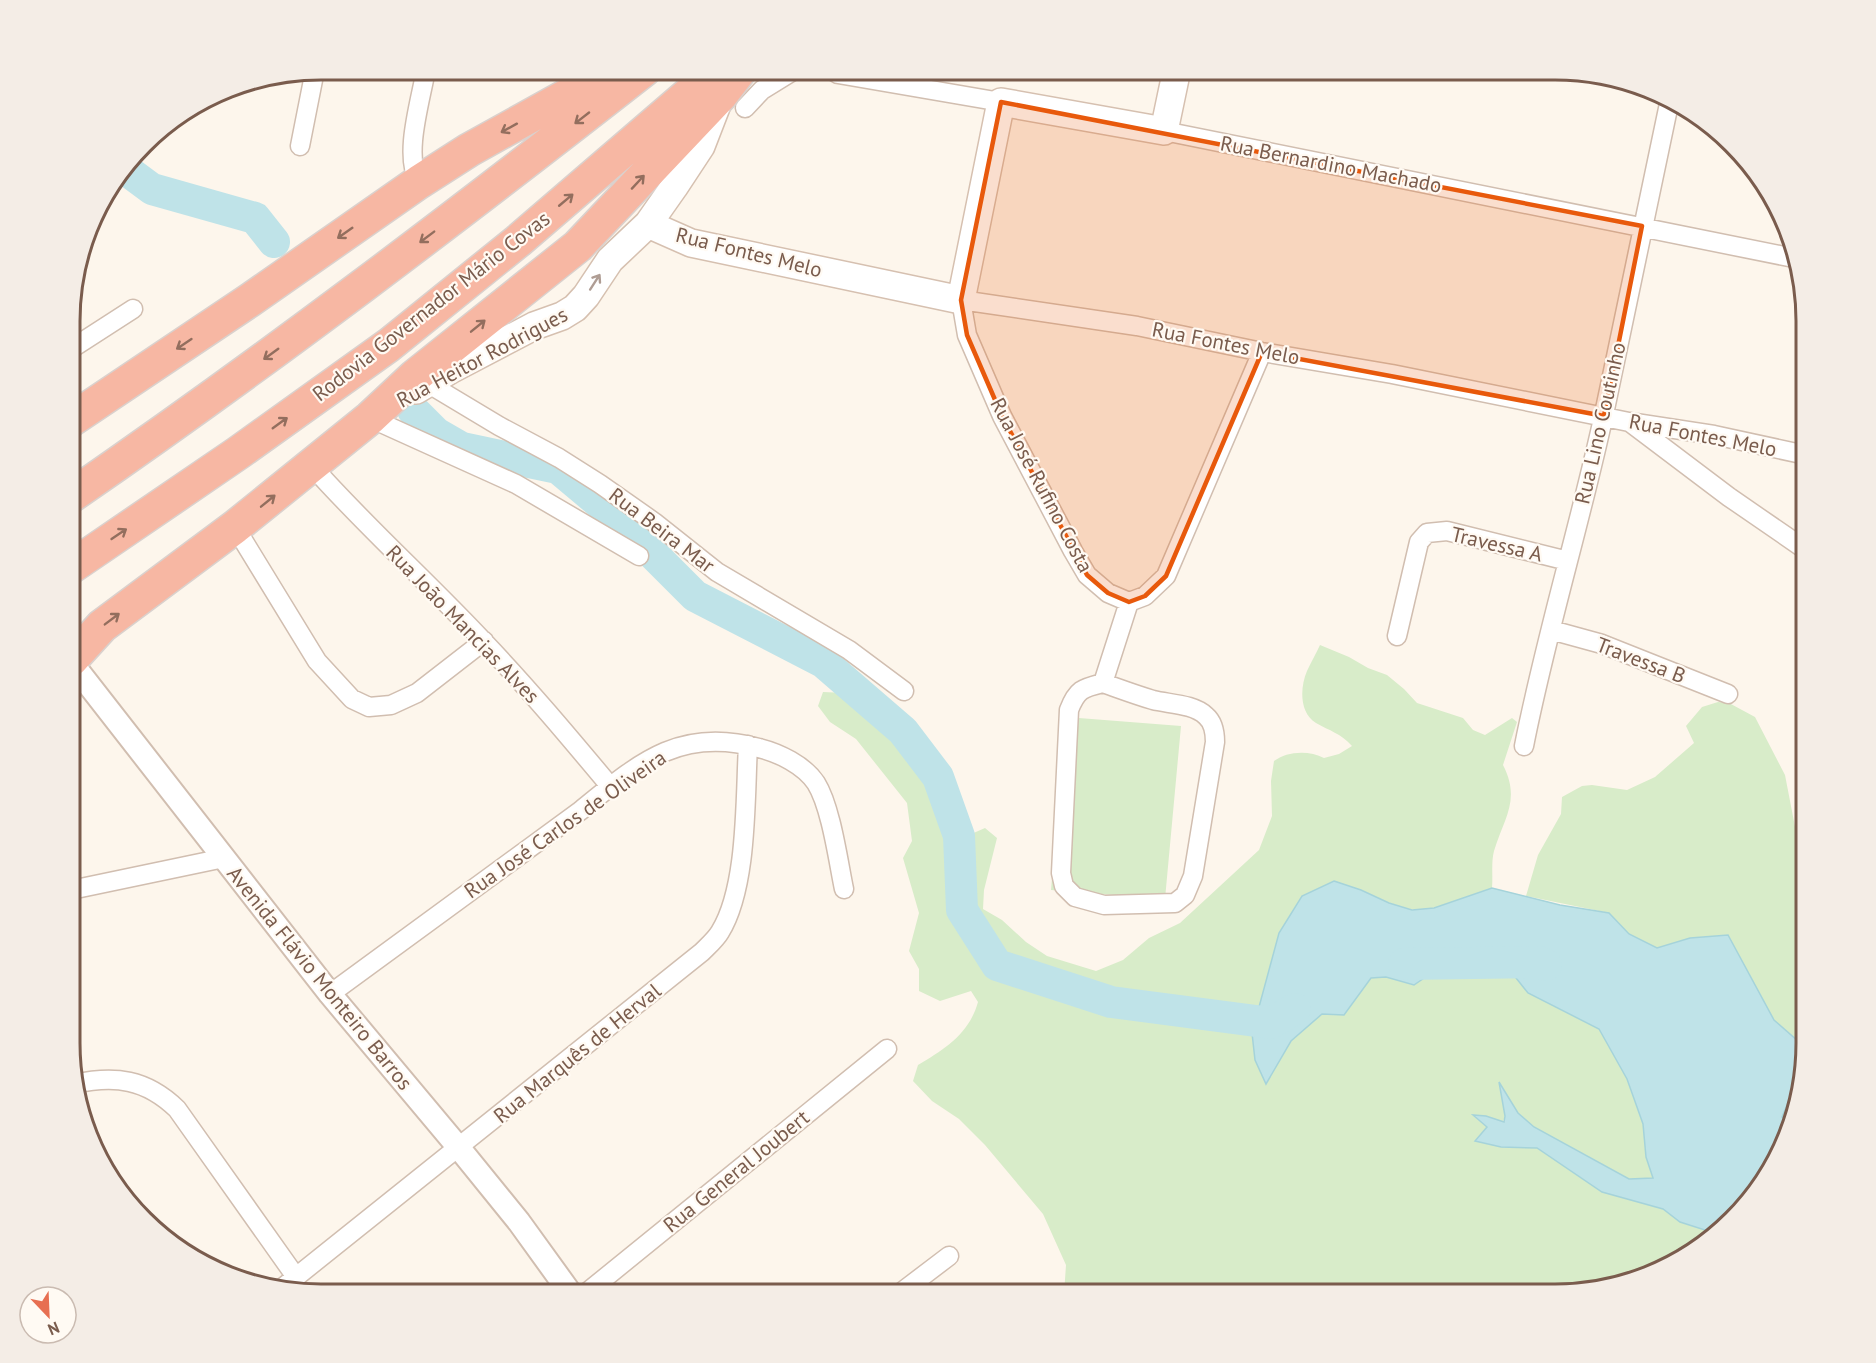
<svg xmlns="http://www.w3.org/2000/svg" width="1876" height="1363" font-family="'PT Sans',sans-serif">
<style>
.green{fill:#d8ecc9}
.water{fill:#bfe3e8;stroke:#a5d3da;stroke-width:1.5}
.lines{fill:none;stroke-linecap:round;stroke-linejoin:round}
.river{stroke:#bfe3e8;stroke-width:32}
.minor-casing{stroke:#d1beb0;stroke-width:21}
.tertiary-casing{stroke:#d1beb0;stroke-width:26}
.secondary-casing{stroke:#d6c0b0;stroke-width:30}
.motorway-casing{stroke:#dad1cd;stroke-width:36}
.minor{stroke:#fff;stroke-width:18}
.tertiary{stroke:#fff;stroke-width:22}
.secondary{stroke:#fff;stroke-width:27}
.motorway{stroke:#f7b7a3;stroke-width:33}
.oneway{stroke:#936e5e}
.oneway2{stroke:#af9d94}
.marked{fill:#e8590c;fill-opacity:0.2;stroke:#e8590c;stroke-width:4.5;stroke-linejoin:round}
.labels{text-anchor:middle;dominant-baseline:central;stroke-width:4.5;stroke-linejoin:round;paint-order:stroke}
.street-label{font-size:21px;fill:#7a5c4d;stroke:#fffaf3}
.rim{fill:none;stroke:#7a5c4d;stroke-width:3}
</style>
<rect width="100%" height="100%" fill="#fdf6ec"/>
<!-- green -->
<path class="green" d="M1320 645 1349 657 1368 668 1387 675 1404 689 1417 703 1463 718 1473 730 1485 735 1512 718 1517 722 1503 765C1521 800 1504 818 1494 851 1491 862 1493 876 1492 888 1470 895 1432 914 1410 909 1392 906 1377 897 1361 890L1263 998 1252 1033 1266 1083 1291 1041 1322 1014 1371 978 1386 977 1414 985 1462 952 1493 949 1528 993 1599 1029 1627 1079 1643 1124 1646 1157 1653 1179H1629L1534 1127 1518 1113 1500 1084 1505 1116 1503 1122 1486 1116H1474L1487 1127 1475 1141 1501 1147 1537 1148 1602 1192 1663 1209 1680 1222 1711 1232 1667 1268 1556 1294H1064L1066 1265 1043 1214 985 1145 959 1119 932 1101 913 1081 918 1065C945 1049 969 1034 978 1002L971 991 940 1001 919 991V969L909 951 919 913 903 858 912 841 907 803 856 739 830 722 818 706 823 692 846 693C892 738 940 779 953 845 957 861 955 880 956 896L966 873 969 835 985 828 997 838 984 890 983 909 1002 920 1026 942 1047 956 1096 971 1123 960 1149 938 1180 923 1259 850 1272 816 1271 781 1274 761C1287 751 1309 750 1324 758L1339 754 1352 746C1340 733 1330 731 1316 723 1299 713 1300 687 1307 671 1311 662 1316 654 1320 645Z
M1718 702 1729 703 1755 717 1785 775 1796 832 1804 862 1797 885 1796 903 1806 917V1059L1792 1123 1782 1117 1790 1098 1801 1082 1805 1060 1799 1042 1774 1020 1728 935 1690 938 1657 948 1629 934 1609 913 1526 896 1538 855 1561 814 1562 797 1582 786 1592 785 1627 790 1655 777 1694 743 1686 726 1702 707Z
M1066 717 1181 726 1165 899 1051 890Z"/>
<!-- water -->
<path class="water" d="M1334 881 1361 890 1389 903 1412 910 1434 908 1492 888 1560 905 1609 913 1629 934 1657 948 1690 938 1728 935 1774 1020 1799 1042 1805 1060 1801 1082 1790 1098 1782 1117 1792 1123 1788 1139 1755 1196 1711 1232 1680 1222 1663 1209 1602 1192 1537 1148 1501 1147 1475 1141 1487 1127 1473 1115 1486 1116 1504 1122 1505 1116 1499 1082 1518 1113 1534 1127 1629 1179 1653 1178 1646 1157 1643 1124 1627 1079 1599 1029 1528 993 1493 949 1462 952 1414 985 1386 977 1371 978 1344 1015 1322 1014 1291 1041 1266 1084 1255 1060 1252 1033 1279 933 1302 896Z"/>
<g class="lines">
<!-- river -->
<path class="river" d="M125 169 152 189 255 218 274 242
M413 410 436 433 462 448 558 468 614 515 695 596 823 662 903 731 938 777 959 836 962 910 997 965 1111 1002 1271 1023 1295 1009
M1404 964 1540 962 1546 965"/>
<!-- minor casing -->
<g class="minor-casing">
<path id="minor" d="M830 69 838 74 1001 102
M745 108 762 90 796 69
M1164 131 1794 258
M300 146 315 70
M419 182C403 155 421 100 426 69
M71 349 133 309
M1262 352 1166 576 1145 596 1129 602 1108 593 1087 575 1073 551 1002 416 967 335 961 300 1137 326 1262 352 1392 374 1629 422 1714 435 1806 455
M419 378 499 426 559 458 600 484 654 522 717 572 849 650 904 691
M370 418 516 484 639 556
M1631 423 1729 497 1806 550
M312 466C366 527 428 582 484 642 528 688 569 737 610 786
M235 527 317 661 352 699 369 707 391 705 417 693 484 641
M1551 630 1602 644 1728 694
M1397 636 1419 542 1427 533 1447 531 1568 561
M1103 683C1120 689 1136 695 1153 700 1169 704 1194 704 1206 716 1213 722 1215 733 1215 742L1193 876 1185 895 1175 903 1104 905 1075 897 1064 886 1061 873 1069 710C1077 689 1083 688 1103 683Z
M1103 683 1129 602
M1524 746C1546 634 1580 525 1604 414 1627 309 1647 204 1670 99
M71 890 224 858
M330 994 580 811C638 764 679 726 759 748 779 753 804 765 816 783 831 807 838 860 844 889
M74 1084C115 1075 146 1079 177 1109L296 1277
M281 1289 702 952C708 946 716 939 720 932 748 887 745 797 748 745
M585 1294 887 1049
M899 1294 949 1256"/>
</g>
<!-- tertiary casing -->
<g class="tertiary-casing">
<path id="tertiary" d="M71 662 330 994 459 1148 519 1222 571 1294"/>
</g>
<!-- secondary casing -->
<g class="secondary-casing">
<path id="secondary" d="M648 224 691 243 961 300 1001 102 1164 131 1177 69
M416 390 450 370 534 326 562 316 575 308 586 296 610 260 648 224 674 187 701 146 718 102"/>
</g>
<!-- motorway casing -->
<g class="motorway-casing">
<path id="motorway" d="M71 420 250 300 419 182 469 150 615 69
M71 496C267 361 457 216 645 69
M71 567 238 453 389 345 518 241 718 69
M71 660 102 626 235 527 370 418 415 376 578 246 721 95 741 69"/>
</g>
<!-- minor -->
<use href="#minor" class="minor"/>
<!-- tertiary -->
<use href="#tertiary" class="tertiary"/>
<!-- secondary -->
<use href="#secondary" class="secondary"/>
<!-- motorway -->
<use href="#motorway" class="motorway"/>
</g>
<!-- one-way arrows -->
<defs><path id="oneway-shaft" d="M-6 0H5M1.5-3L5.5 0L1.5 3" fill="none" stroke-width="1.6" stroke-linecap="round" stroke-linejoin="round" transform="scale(1.5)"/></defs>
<g class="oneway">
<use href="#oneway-shaft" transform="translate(582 118) rotate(142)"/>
<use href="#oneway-shaft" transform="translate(509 128) rotate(151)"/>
<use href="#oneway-shaft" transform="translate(638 182) rotate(-47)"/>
<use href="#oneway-shaft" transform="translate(566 200) rotate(-40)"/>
<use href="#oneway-shaft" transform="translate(345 233) rotate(145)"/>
<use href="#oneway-shaft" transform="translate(427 237) rotate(143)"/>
<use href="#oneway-shaft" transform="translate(478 326) rotate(-39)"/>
<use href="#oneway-shaft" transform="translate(184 344) rotate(146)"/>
<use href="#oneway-shaft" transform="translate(271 354) rotate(144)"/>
<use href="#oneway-shaft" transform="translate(280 423) rotate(-36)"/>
<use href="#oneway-shaft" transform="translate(268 501) rotate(-39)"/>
<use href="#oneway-shaft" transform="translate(119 534) rotate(-34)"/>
<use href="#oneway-shaft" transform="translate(112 619) rotate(-37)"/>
</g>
<use class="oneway2" href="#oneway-shaft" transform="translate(595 282) rotate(-57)"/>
<!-- marked area -->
<path class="marked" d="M1001 102 1642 226 1604 416 1262 352 1166 576 1145 596 1129 602 1108 593 1087 575 1002 416 967 335 961 300Z"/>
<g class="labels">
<!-- street labels -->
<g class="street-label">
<text transform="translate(1331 164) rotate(11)">Rua Bernardino Machado</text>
<text transform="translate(749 252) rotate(14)">Rua Fontes Melo</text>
<text transform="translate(431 306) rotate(-38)">Rodovia Governador Mário Covas</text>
<text transform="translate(1226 343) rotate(11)">Rua Fontes Melo</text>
<text transform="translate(482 357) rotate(-28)">Rua Heitor Rodrigues</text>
<text transform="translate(1600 423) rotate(-77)">Rua Lino Coutinho</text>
<text transform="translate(1703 435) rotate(11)">Rua Fontes Melo</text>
<text transform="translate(1042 485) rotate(62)">Rua José Rufino Costa</text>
<text transform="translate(662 530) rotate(37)">Rua Beira Mar</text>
<text transform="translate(1497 544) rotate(13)">Travessa A</text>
<text transform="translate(463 624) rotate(46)">Rua João Mancias Alves</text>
<text transform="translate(1641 660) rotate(21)">Travessa B</text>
<text transform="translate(565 824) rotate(-35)">Rua José Carlos de Oliveira</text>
<text transform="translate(320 978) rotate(51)">Avenida Flávio Monteiro Barros</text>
<text transform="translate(577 1053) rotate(-39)">Rua Marquês de Herval</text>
<text transform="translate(736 1171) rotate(-39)">Rua General Joubert</text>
</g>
</g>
<!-- crop -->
<path d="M0 0H1876V1363H0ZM321 80H1555A241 241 0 0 1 1796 321V1043A241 241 0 0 1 1555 1284H321A241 241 0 0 1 80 1043V321A241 241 0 0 1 321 80Z" fill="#f4ede6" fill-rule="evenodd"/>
<path class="rim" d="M321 80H1555A241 241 0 0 1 1796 321V1043A241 241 0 0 1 1555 1284H321A241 241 0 0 1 80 1043V321A241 241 0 0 1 321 80Z"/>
<!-- north arrow -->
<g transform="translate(48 1315) rotate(157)"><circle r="28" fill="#fffaf3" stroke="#cabbb1" stroke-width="1.5"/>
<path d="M0-4.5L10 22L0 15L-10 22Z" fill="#e76f51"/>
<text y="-9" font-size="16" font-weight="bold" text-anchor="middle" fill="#7a5c4d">N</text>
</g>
</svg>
